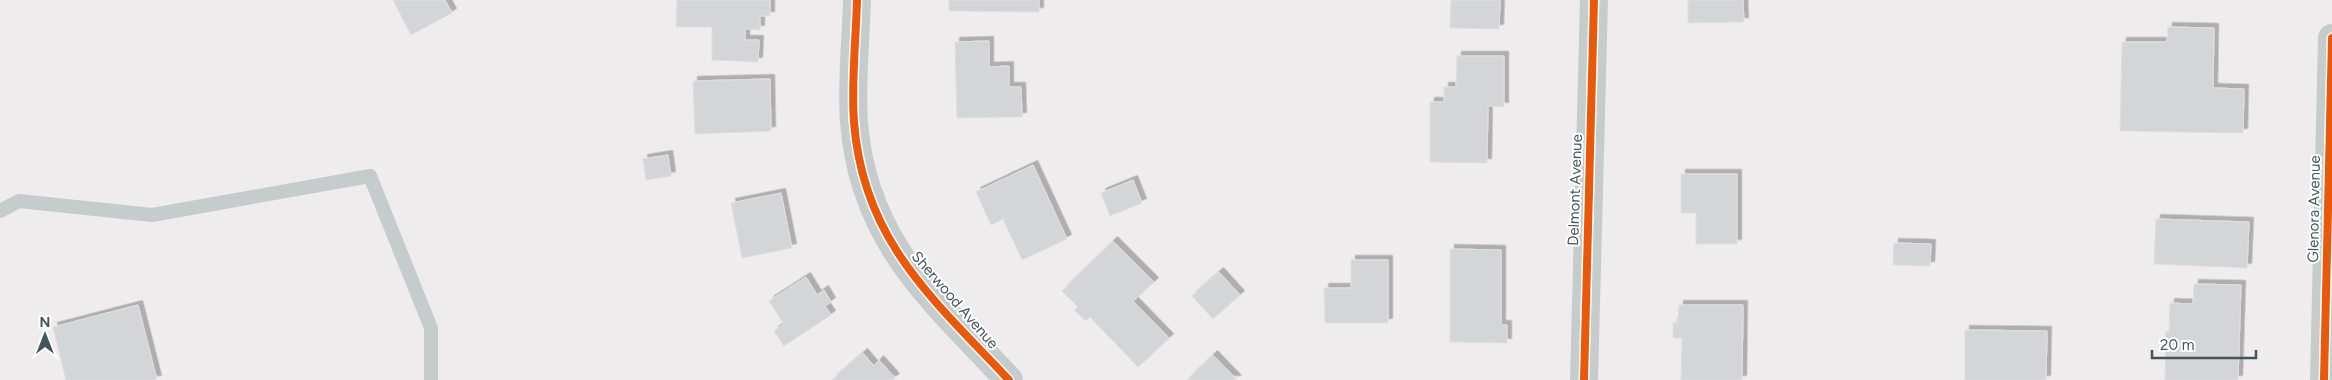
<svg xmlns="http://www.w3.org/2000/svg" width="2332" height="380" font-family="Figtree,sans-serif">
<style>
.building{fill:#d4d5d6;stroke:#dfdfe0;filter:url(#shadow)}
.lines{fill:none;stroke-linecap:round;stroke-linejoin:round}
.lane{stroke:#c6cbcc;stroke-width:14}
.street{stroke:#c6cbcc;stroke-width:28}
.secondary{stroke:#c6ccce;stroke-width:28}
.cycleway-casing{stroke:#fff;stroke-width:11}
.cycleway{stroke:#e8590c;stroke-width:8}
.labels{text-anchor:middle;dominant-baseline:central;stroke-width:4;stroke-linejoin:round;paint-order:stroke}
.street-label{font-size:15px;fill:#43555b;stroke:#fff}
</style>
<defs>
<filter id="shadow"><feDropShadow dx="4.5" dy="-4.5" stdDeviation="0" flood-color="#0004"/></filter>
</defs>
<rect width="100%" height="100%" fill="#eeeced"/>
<!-- building -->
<path class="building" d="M393 0H445L452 13 411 35Z
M677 0H770V16H760V30L745 29V40H759L758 62 712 60V27H676Z
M949 0H1039V12L949 11Z
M1451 0H1500L1499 29 1450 28Z
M1688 0H1743L1744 22 1688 23Z
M2168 27 2214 28 2213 88 2244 89 2243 133 2120 131 2122 42H2167Z
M989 41V67L1009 66V87H1021L1022 117 957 118 955 42Z
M1457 56H1504V107L1488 106 1487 163 1430 162V102H1444V87H1456Z
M770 79 771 131 695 134 693 81Z
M668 155 671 176 646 180 643 159Z
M1033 165 1067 239 1022 260 1003 219 991 225 976 192Z
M1681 174H1737V244H1696V213H1681Z
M1133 180 1142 203 1110 216 1101 193Z
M781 193 792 248 742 258 731 203Z
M2156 219 2249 222 2247 268 2154 264Z
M1113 241 1154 282 1133 301 1169 338 1138 367 1090 317 1086 321 1074 310 1078 307 1062 291Z
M1894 243 1931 244 1930 266 1893 265Z
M1450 249 1501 250V325H1507V343L1450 342Z
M1351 260H1388V323H1325L1324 288H1351Z
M1219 272 1240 295 1213 319 1192 296Z
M806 277 817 295 824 290 831 302 825 306 831 315 784 346 774 331 784 324 769 301Z
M2194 284 2241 285 2238 380H2165L2166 331 2169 332 2170 303 2193 304Z
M138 305 157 380H66L53 327Z
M1679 305H1743L1742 380H1681L1682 338H1673V323H1678Z
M1965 330 2047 331 2046 380H1965Z
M863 353 874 366 879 360 895 378 892 380H832Z
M1213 355 1237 380H1187Z"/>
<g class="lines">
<!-- lane -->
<path class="lane" d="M0 211 19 201 152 215 370 176 431 328V380"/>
<!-- street -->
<path class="street" d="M1584 380 1594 0
M2324 380 2332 38"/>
<!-- secondary -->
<path class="secondary" d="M857 0C856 40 851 82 854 122 863 241 933 299 1009 380"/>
<!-- cycleway casing -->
<g class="cycleway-casing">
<path id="cycleway" d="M857 0C856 40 851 82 854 122 863 241 933 299 1009 380
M1584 380 1594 0
M2324 380 2332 38"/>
</g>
<!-- cycleway -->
<use href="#cycleway" class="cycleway"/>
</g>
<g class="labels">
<!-- street labels -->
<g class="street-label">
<text transform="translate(1575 190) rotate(-88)">Delmont Avenue</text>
<text transform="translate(2314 209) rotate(-89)">Glenora Avenue</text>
<text transform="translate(955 300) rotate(49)">Sherwood Avenue</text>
</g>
</g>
<!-- north arrow -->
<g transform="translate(45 335)" stroke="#ffffff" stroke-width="4" paint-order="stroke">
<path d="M0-4L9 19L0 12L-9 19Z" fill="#43555b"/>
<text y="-8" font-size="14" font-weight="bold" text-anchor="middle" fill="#43555b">N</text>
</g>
<!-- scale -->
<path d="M2152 350v8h104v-8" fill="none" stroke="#43555b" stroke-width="2.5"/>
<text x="2160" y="350" font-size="15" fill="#43555b" stroke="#ffffff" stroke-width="4" paint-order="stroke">20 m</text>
</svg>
